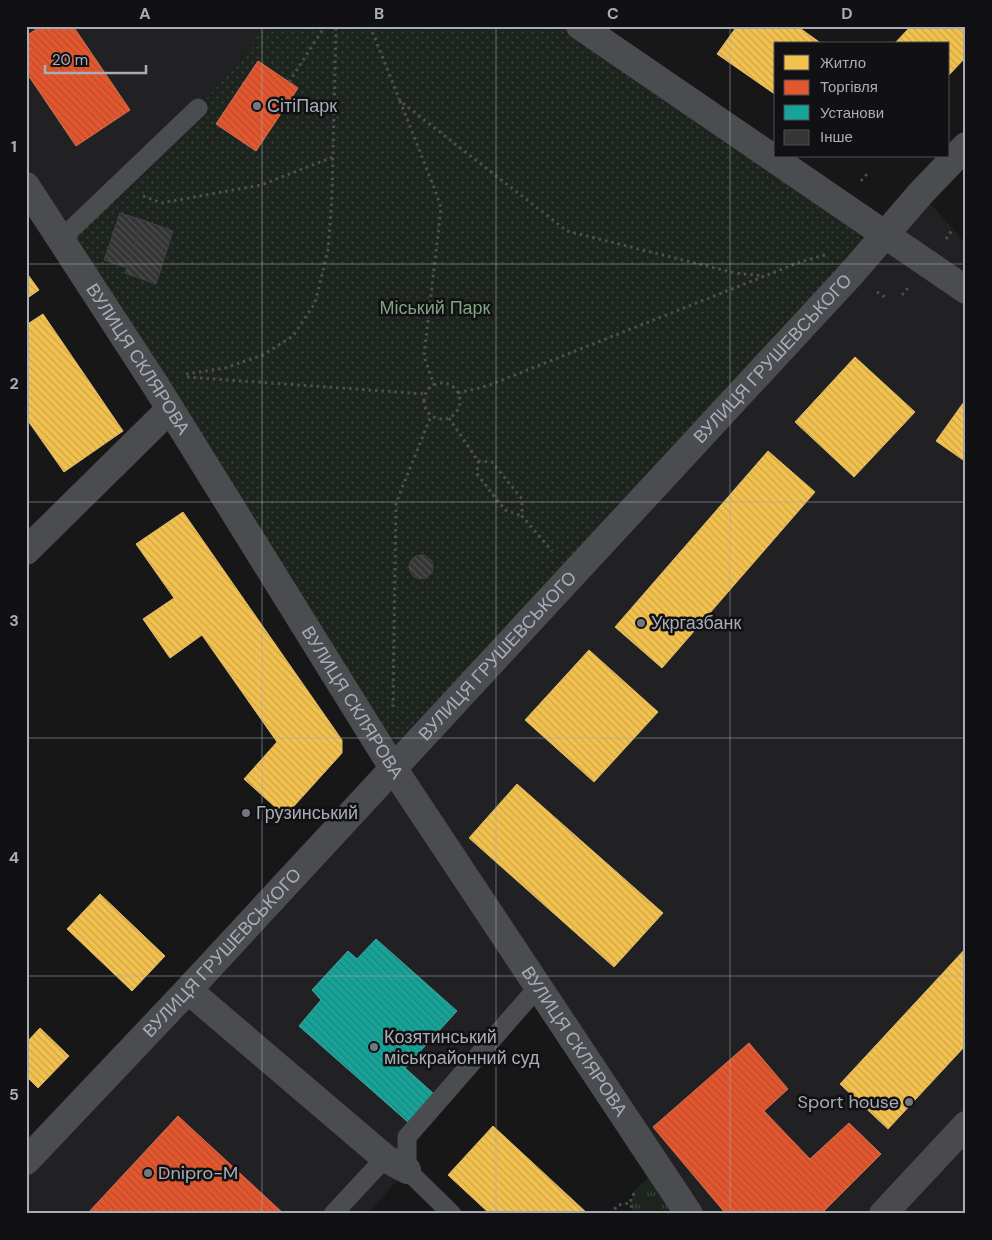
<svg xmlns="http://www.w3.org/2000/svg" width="992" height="1240" font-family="'DM Sans',sans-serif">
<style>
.built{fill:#212123}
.grass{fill:url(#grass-tufts)}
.park{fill:url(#park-dots)}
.homes{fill:url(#homes-back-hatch);stroke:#dcbb6e}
.shops{fill:url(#shops-back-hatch);stroke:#d27157}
.public{fill:url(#public-back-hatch);stroke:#42a6a2}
.building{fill:url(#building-back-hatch);stroke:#3f4043}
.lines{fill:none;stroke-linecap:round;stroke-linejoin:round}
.path{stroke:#4d4e52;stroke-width:3;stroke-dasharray:2.5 4;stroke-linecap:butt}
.lane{stroke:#4b4c50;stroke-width:19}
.street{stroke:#4b4c50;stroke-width:28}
.secondary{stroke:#4a4a4e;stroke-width:28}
.grid{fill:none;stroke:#a8adb8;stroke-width:1;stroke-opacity:0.55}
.poi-dot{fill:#757880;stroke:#111113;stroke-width:2}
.labels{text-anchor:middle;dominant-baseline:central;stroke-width:5;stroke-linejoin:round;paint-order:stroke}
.poi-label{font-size:18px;fill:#a8adb8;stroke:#111113;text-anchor:start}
.park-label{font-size:18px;fill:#7fa381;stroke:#111113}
.street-label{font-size:18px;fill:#a8adb8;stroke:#111113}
.neatline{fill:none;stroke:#a8adb8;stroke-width:2}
.grid-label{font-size:16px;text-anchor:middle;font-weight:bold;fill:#a8adb8}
</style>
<defs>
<pattern id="grass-tufts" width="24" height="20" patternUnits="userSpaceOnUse" patternTransform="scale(1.25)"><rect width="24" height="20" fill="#1d241e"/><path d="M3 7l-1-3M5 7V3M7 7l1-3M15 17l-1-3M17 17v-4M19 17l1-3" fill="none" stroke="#3b413d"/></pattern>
<pattern id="park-dots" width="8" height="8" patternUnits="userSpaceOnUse" patternTransform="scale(1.25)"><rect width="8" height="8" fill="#1d241e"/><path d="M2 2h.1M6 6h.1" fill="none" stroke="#3b413d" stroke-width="1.8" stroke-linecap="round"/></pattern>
<pattern id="homes-back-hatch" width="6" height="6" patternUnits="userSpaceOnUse" patternTransform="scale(1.25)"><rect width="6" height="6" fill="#f2c14e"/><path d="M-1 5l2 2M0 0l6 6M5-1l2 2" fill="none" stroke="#cca549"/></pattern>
<pattern id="shops-back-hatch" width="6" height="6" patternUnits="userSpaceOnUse" patternTransform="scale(1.25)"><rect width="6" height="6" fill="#e4572e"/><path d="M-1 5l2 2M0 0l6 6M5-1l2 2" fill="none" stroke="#b84e30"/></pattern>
<pattern id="public-back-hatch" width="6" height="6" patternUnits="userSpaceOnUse" patternTransform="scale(1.25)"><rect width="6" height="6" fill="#17a398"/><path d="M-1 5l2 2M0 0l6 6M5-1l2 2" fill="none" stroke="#1e8780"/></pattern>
<pattern id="building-back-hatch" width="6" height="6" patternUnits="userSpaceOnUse" patternTransform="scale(1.25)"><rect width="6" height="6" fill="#353536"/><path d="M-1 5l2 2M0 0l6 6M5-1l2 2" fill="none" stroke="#4f5051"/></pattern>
</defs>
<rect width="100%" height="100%" fill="#171717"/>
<!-- built -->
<path class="built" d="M26 26H264L241 60 198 108 60 240 26 189Z
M921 193 966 244V1214H690L538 987 407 1137V1170L367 1214H26V1161Z"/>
<!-- grass -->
<path class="grass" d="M659 1168 689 1214H633L630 1202 635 1190Z"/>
<!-- park -->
<path class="park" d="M264 26H580L885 234 393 768 60 240 198 108 241 60Z"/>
<!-- homes -->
<path class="homes" d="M737 26H797L822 44H776V95L717 54Z
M911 26H966V57L948 76V44H894Z
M26 272 39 290 26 299Z
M43 314 123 431 64 472 26 418V325Z
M855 357 915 412 854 477 795 422Z
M966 399V462L936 441Z
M768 451 815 492 662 668 615 627Z
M183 512 342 740V753L285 816 244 779 277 742 202 635 170 658 143 619 174 598 136 544Z
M589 650 658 712 594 782 525 720Z
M517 784 663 913 614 967 469 838Z
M100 894 165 956 132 991 67 929Z
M966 948V1045L888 1129 840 1084Z
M40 1028 69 1056 38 1088 26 1076V1043Z
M493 1126 588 1214H490L448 1175Z"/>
<!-- shops -->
<path class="shops" d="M41 26H73L130 110 76 146 26 72V36Z
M258 61 298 88 256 151 216 124Z
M749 1043 788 1089 764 1111 810 1159 849 1123 881 1154 821 1214H726L653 1127Z
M178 1116 284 1214H87Z"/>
<!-- public -->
<path class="public" d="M376 939 457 1011 405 1068 434 1094 409 1123 299 1026 321 1000 312 990 348 951 357 959Z"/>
<!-- building -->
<path class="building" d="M120 213 143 220 127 268 104 260Z
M143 220 173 231 156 284 125 273Z
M409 567a12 12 0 1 1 24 0a12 12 0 1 1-24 0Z"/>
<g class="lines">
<!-- path -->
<path class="path" d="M370 26 400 101 567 231 735 273 764 276
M289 82 325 26
M400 101 435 190 441 208 424 356 434 385
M861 181 868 173
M143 196 161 203 261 185 333 157
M946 239 952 230
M877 292 885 297
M902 295 908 288
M186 374 225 368 263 355 293 336 315 303 328 250 332 196 336 26
M187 377 425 394
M424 401a18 18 0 1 1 36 0a18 18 0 1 1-36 0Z
M458 393 487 386 800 262 825 255
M449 418 478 461 492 462 522 499V516L552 551
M478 461 477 474 505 510 522 516
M393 707 396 503 431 416
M610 1214 618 1205 630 1203
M633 1214 630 1202 635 1191"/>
<!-- lane -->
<path class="lane" d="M60 240 198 108
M333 1214 385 1158
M452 1214 407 1170V1137L538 987"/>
<!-- street -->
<g class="street">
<path d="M580 26 966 290"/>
<path id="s1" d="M26 186 156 386 393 768 689 1214"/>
<path d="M26 551 170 409"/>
<path d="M188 990 385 1158 407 1170"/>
<path id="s2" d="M26 1161 188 990 851 274 921 193 966 146"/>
</g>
<!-- secondary -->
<path class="secondary" d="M883 1214 966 1125"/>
</g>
<!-- grid -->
<path class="grid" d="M262 26V1214M496 26V1214M730 26V1214M26 264H966M26 502H966M26 738H966M26 976H966"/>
<!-- markers -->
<g class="poi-dot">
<circle cx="257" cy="106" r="5"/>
<circle cx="641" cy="623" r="5"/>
<circle cx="246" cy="813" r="5"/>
<circle cx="374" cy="1047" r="5"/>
<circle cx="909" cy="1102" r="5"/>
<circle cx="148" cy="1173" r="5"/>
</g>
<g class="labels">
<!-- poi labels -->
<g class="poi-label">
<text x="267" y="106">СітіПарк</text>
<text x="651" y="623">Укргазбанк</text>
<text x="256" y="813">Грузинський</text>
<text x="384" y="1037">Козятинський<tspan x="384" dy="21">міськрайонний суд</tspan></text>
<text x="899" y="1102" text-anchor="end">Sport house</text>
<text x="158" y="1173">Dnipro-M</text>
</g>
<!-- park labels -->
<g class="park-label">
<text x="435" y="308">Міський Парк</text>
</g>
<!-- street labels -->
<g class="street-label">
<text stroke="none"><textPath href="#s2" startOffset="1096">ВУЛИЦЯ ГРУШЕВСЬКОГО</textPath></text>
<text stroke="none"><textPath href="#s1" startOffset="206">ВУЛИЦЯ СКЛЯРОВА</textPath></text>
<text stroke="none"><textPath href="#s2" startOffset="691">ВУЛИЦЯ ГРУШЕВСЬКОГО</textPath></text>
<text stroke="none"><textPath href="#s1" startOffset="611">ВУЛИЦЯ СКЛЯРОВА</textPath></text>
<text stroke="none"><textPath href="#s2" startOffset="286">ВУЛИЦЯ ГРУШЕВСЬКОГО</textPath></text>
<text stroke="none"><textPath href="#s1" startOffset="1016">ВУЛИЦЯ СКЛЯРОВА</textPath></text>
</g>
</g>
<!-- border -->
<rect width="992" height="1240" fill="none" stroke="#111113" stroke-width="55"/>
<!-- legend -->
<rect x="774" y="42" width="175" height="115" fill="#111113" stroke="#4d4f55"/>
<rect x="784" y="55" width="25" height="15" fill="#f2c14e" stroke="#4d4f55"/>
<text x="820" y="68" font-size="15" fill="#a8adb8">Житло</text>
<rect x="784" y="80" width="25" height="15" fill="#e4572e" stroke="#4d4f55"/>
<text x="820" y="92" font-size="15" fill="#a8adb8">Торгівля</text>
<rect x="784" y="105" width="25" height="15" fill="#17a398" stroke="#4d4f55"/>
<text x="820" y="118" font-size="15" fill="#a8adb8">Установи</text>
<rect x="784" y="130" width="25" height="15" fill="#353536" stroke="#4d4f55"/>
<text x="820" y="142" font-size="15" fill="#a8adb8">Інше</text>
<!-- scale -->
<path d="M45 65v8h101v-8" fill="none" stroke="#a8adb8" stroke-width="2.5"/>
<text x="52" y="65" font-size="15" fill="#a8adb8" stroke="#111113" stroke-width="4" paint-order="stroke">20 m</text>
<rect x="28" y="28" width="936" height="1184" class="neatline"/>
<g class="grid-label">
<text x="145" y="19">A</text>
<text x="379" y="19">B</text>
<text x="613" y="19">C</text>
<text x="847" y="19">D</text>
<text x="14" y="152">1</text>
<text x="14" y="389">2</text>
<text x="14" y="626">3</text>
<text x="14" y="863">4</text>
<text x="14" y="1100">5</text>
</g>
</svg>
